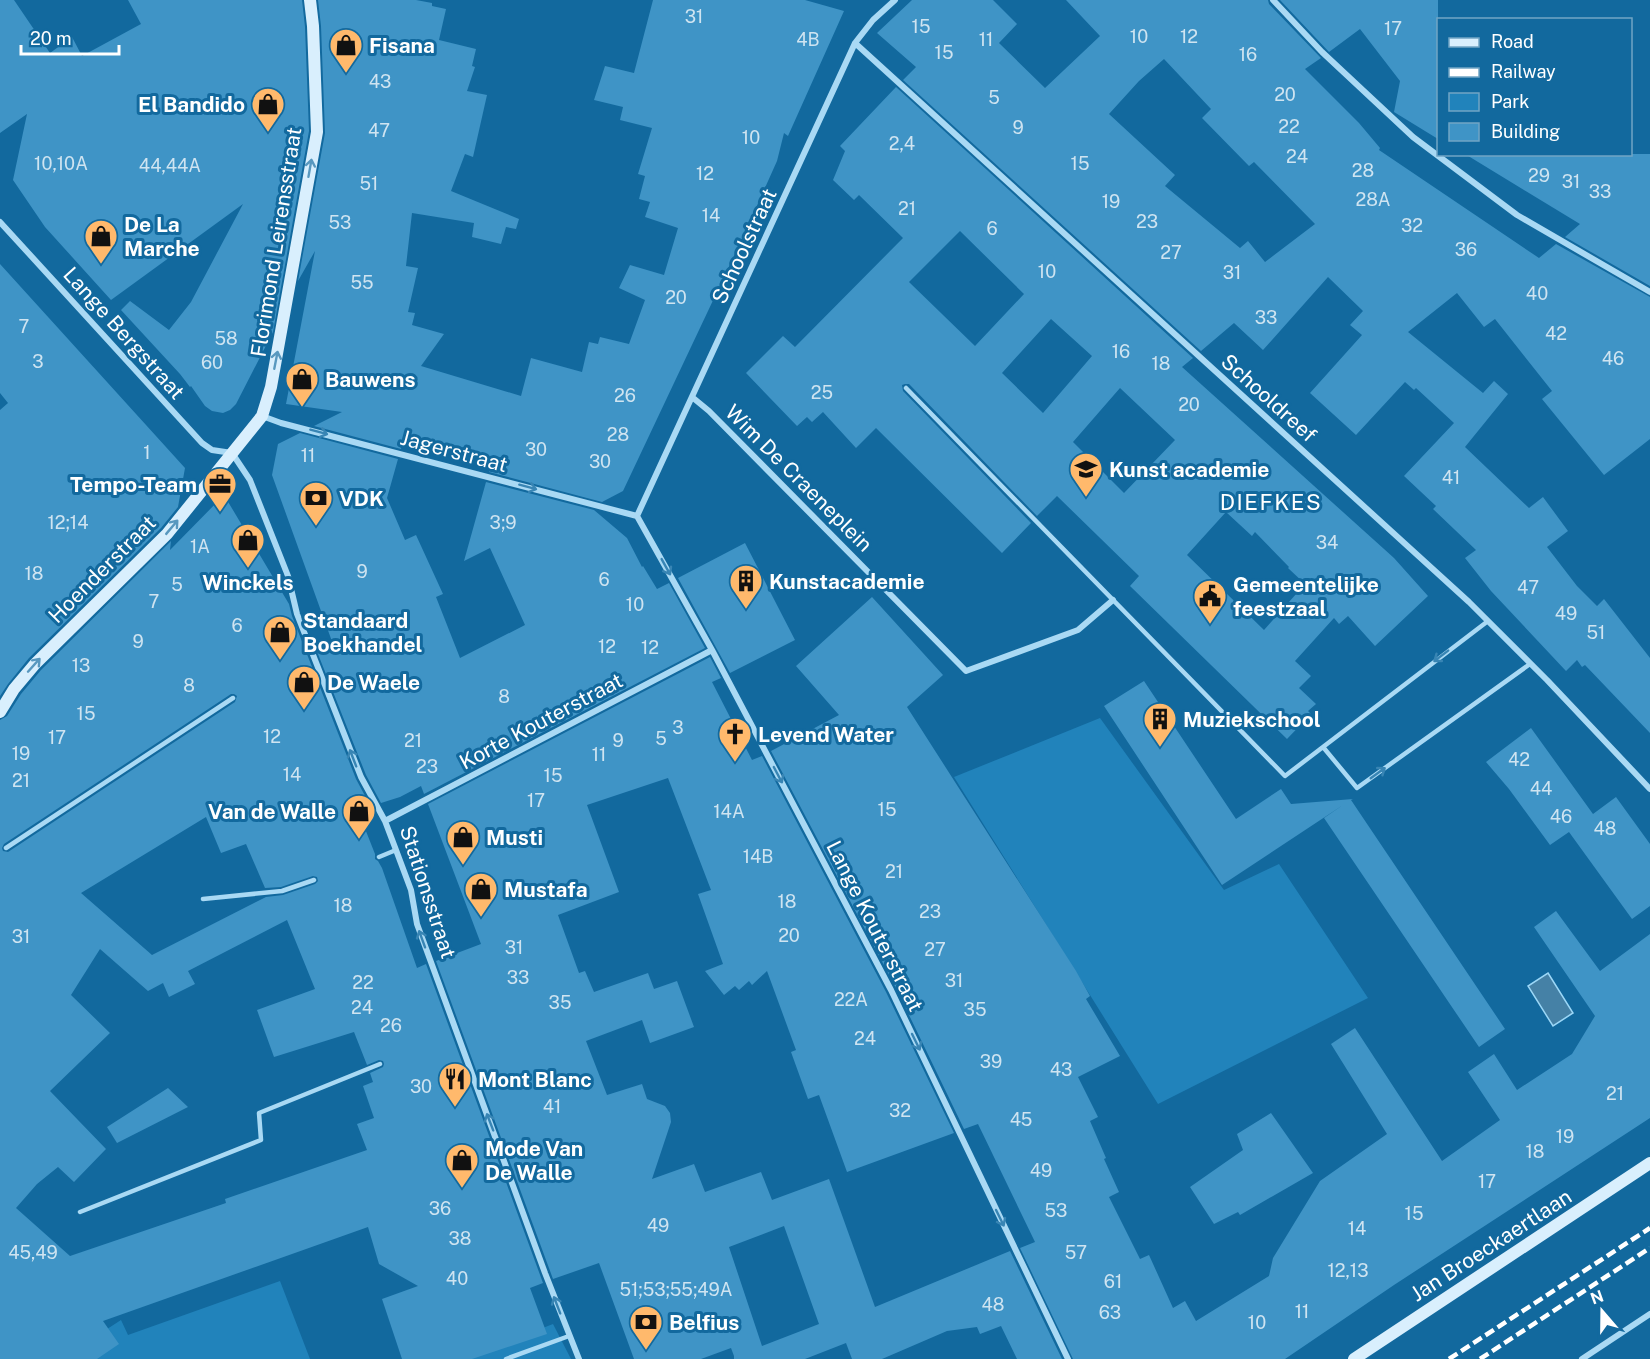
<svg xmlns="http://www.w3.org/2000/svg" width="1650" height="1359" font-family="'Public Sans',sans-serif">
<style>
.green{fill:#2183bb}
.water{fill:#4581a6;stroke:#9bd7f7;stroke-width:1.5}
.building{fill:#3f94c6;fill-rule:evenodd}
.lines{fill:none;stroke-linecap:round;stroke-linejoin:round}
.lane{stroke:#a9d9f4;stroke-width:4.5}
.street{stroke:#a9d9f4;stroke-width:6}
.secondary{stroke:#d9effd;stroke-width:12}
.rail{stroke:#fff;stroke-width:4.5;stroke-dasharray:10 4.5;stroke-linecap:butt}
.oneway{stroke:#5898bf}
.oneway2{stroke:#3885b4}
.labels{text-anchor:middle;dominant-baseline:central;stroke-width:6;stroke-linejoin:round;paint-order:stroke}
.number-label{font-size:18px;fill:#cfe4f1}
.poi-label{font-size:21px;font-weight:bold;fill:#fff;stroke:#12699e;text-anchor:start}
.street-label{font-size:21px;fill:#fff;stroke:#12699e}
.neighbourhood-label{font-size:22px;letter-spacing:1.5px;fill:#fff;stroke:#12699e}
</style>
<rect width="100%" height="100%" fill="#12699e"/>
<!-- green -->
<path class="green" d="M1100 718 1224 890 1279 864 1368 998 1158 1104 954 777Z
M280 1281 310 1359H61L121 1320 128 1335Z
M553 1324 571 1359H463Z"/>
<!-- water -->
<path class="water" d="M1548 973 1573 1013 1553 1026 1528 986Z"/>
<!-- building -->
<path class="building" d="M0 0H14L50 53 72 37 82 56 141 24 128 0H302L305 27 309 131 273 332 236 404 230 410 223 413 212 411 205 406 191 386 190 387 180 374 121 310 130 301 169 330 191 302 243 204 111 300 45 227 13 180 27 114 0 133Z
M318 0H416L432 3V6L446 9 439 40 476 49 472 66 475 67 467 91 487 95 473 157 465 154 451 191 519 219 516 229 506 227 501 244 472 237 474 223 412 213 406 266 418 268 408 312 415 313 412 325 444 334 421 366 521 396 531 358 582 372 589 342 598 344 600 337 629 344 645 300 619 288 630 265 664 275 678 228 645 217 650 202 639 199 645 176 638 174 652 128 620 120 623 107 594 100 605 66 634 73 653 0H805L844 11 788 136 784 133 777 161 742 239 623 491 602 502 489 472 492 462 404 438 401 449 314 426 342 412 286 404 315 251 298 281 325 133 321 26Z
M912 0H993L1017 24 999 43 1045 88 1100 36 1066 0H1268L1269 4 1321 58 1305 69 1359 123 1380 148 1379 150 1539 258 1556 244 1650 297V439L1604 475 1542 399 1552 391 1495 319 1484 327 1457 293 1408 332 1483 393 1494 381 1508 394 1465 447 1529 508 1543 497 1568 531 1547 547 1577 586 1597 606 1604 599 1650 658V733L1585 665 1582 667 1577 660 1566 671 1491 591 1465 558 1476 550 1433 509 1436 506 1404 476 1454 423 1416 388 1414 390 1405 382 1356 435 1310 393 1362 335 1350 325 1363 311 1328 277 1263 350 1234 323 1201 351 903 80 916 67 877 33ZM1164 59 1211 109 1202 118 1249 166 1254 162 1315 224 1265 262 1248 241 1240 248 1165 186 1175 175 1109 114 1139 81Z
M1280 0H1438V139L1394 112 1400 81 1360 29 1329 52Z
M896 87 1193 358 1182 367 1394 558 1428 596 1375 646 1348 616 1339 624 1334 618 1295 661 1311 676 1299 688 1316 704 1308 711 1311 714 1287 739 1130 586 1139 576 1057 496 1037 516 909 384H905L902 385 903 391 1031 523 1002 553 876 428 856 448 823 412 812 422 807 417 797 426 746 373 783 336 795 347 903 238 859 195 854 200 833 180 845 151 840 146ZM960 231 1024 294 975 346 909 282ZM1051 319 1092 356 1043 413 1002 373ZM1120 388 1175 440 1124 493 1073 442ZM1226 512 1252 536 1255 532 1289 567 1288 568 1305 584 1264 630 1187 555Z
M1465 154H1650V286L1565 237 1580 224Z
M0 264 185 468 178 507 161 528 29 658 8 684 0 696V410L8 403 0 393Z
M300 433 398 459 387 498 405 540 416 535 443 594 436 597 460 658 525 625 490 548 464 561 486 482 594 510 627 538 642 567 643 566 657 589 669 583 705 648 424 794 421 786 400 797 381 803 366 775 316 649 319 654 334 647 272 475 278 444Z
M224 495 289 604 292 616 356 779 371 807 358 811 375 854V859L378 861 382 868 417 968 426 964 543 1283 530 1288 547 1334 472 1359H402L382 1299 418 1286 379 1264 368 1227 103 1321 119 1344 97 1359H0V720L7 716 21 694 41 670 171 541 170 550ZM231 694H234L237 696 235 702 8 852 3 851 2 848 4 844ZM206 817 221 853 246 844 265 888 281 887 313 876 317 877 318 881 315 884 283 895 266 897 152 955 81 893ZM287 920 315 989 257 1010 274 1057 354 1032 367 1065 379 1060 383 1061 384 1064 383 1067 370 1073 373 1082 363 1086 374 1118 357 1124 367 1150 225 1199 226 1203 70 1256 16 1208 37 1184 58 1167 74 1182 106 1149 50 1091 110 1033 71 995 100 949 148 991 163 983 169 997 195 984 188 971Z
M745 543 795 640 730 673 678 578Z
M872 597 943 675 907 707 1076 971 1090 996 1086 999 1120 1056 1078 1077 1098 1117 1090 1121 1106 1158 1104 1159 1119 1192 1109 1197 1140 1259 1149 1255 1173 1308 1185 1301 1196 1321 1269 1276 1273 1258 1320 1181 1387 1134 1331 1044 1355 1028 1442 1161 1500 1120 1468 1072 1494 1054 1517 1090 1572 1054 1595 1016 1534 927 1556 911 1600 971 1650 934V1118L1394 1285 1285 1359H1073L1020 1248 1035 1242 978 1124 964 1129 896 988 771 751 839 715 796 666Z
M710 657 721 678 712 682 752 760 762 756 886 992 954 1133 847 1172 819 1095 808 1099 791 1052 796 1050 767 971 752 985 749 981 739 990 735 986 724 995 705 971 723 964 698 894 711 890 668 778 587 805 619 892 558 915 579 973 585 971 594 992 648 973 654 989 677 981 694 1027 650 1043 642 1020 586 1041 607 1095 642 1084 647 1099 665 1106 670 1113 671 1122 652 1179 694 1164 705 1192 761 1172 772 1200 829 1179 875 1307 1010 1251 1062 1359H1017L1001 1326 980 1334 977 1327 947 1331 882 1359H852L846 1343 805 1359H734V1356L731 1348 701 1359H634L599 1263 553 1279 436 961 481 944 428 804ZM784 1226 819 1324 762 1346 729 1247Z
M1144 681 1236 819 1281 789 1291 804 1353 799 1351 800 1505 1029 1479 1047 1324 818 1343 805 1222 885 1104 706Z
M1531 728 1593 814 1616 797 1650 844V906L1632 919 1569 832 1550 845 1509 789 1486 762Z
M168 1088 188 1107 117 1143 107 1127Z
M1271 1113 1313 1173 1240 1215 1238 1212 1214 1224 1190 1187 1243 1150 1237 1134Z"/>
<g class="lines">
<!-- lane -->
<path class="lane" d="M906 388 1285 776 1488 621
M1323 747 1357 788 1530 664
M6 848 233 698
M379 857 396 850
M203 899 282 891 314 880
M80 1212 261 1140 259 1113 380 1064
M506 1359 569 1336"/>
<!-- street -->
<path class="street" d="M1273 0 1322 52 1413 137 1517 215 1650 292
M855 43 1469 602 1547 680 1650 789
M0 222 202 443 212 450 232 453 250 480 288 576 297 614 361 777 385 821 396 850 411 890 417 924 545 1273 579 1359
M692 397 709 411 966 671 1078 630 1113 600
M262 416 281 423 637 516
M637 516 712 650 891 990 1068 1359
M637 516 855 43 873 20 895 0
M385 821 712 650
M1582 1359 1650 1314"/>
<!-- secondary -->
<path class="secondary" d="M0 712 14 689 35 664 167 534 262 416 271 387 317 132 313 26 310 0
M1354 1359 1650 1163"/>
<!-- rail -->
<path class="rail" d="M1449 1359 1650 1228
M1480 1359 1650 1248"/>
</g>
<!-- one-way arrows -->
<defs><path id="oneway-shaft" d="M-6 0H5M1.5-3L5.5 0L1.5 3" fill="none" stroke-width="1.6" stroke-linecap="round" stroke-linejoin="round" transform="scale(1.5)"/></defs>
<g class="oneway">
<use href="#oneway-shaft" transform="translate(310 168) rotate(-80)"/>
<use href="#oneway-shaft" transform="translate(276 360) rotate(-79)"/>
<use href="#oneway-shaft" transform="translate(172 527) rotate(-50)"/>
<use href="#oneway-shaft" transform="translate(34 665) rotate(-48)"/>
</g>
<g class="oneway2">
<use href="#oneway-shaft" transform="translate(319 432) rotate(15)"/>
<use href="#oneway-shaft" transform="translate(528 487) rotate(15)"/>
<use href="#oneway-shaft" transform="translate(666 567) rotate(61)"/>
<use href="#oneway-shaft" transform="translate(1441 656) rotate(143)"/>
<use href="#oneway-shaft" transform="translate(353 758) rotate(-111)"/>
<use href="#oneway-shaft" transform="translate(1378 773) rotate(-36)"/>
<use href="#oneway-shaft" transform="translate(778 775) rotate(62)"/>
<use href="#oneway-shaft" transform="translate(422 939) rotate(-110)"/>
<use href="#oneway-shaft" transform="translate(916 1042) rotate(64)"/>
<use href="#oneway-shaft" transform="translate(490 1122) rotate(-111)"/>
<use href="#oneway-shaft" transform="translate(1000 1218) rotate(64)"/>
<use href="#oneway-shaft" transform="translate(557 1305) rotate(-111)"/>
</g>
<!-- icons -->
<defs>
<g id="shop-pin" transform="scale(1.725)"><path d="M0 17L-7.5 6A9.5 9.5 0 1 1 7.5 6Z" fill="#ffb96c" stroke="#12699e"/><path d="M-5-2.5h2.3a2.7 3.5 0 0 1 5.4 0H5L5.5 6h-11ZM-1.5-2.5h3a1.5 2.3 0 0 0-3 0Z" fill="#111"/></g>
<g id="school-pin" transform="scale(1.725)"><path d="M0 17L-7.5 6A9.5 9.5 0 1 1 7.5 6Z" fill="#ffb96c" stroke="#12699e"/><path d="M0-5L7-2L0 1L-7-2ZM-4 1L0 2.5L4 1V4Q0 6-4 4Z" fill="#111"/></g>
<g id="office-pin" transform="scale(1.725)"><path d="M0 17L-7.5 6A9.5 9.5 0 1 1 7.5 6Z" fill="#ffb96c" stroke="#12699e"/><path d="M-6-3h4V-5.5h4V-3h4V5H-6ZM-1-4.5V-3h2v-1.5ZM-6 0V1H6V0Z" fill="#111"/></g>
<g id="bank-pin" transform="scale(1.725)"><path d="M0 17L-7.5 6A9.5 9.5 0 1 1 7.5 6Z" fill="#ffb96c" stroke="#12699e"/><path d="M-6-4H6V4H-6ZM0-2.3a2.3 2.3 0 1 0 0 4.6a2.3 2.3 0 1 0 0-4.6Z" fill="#111"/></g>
<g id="building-pin" transform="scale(1.725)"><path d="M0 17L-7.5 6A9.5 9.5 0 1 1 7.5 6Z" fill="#ffb96c" stroke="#12699e"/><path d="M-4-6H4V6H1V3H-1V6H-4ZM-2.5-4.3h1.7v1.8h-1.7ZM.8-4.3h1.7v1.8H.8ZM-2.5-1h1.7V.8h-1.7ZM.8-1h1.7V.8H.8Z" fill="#111"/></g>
<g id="civic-pin" transform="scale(1.725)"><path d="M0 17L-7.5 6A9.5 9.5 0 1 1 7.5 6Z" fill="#ffb96c" stroke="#12699e"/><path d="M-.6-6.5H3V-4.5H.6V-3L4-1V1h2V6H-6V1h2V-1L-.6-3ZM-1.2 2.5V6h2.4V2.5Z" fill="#111"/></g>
<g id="church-pin" transform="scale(1.725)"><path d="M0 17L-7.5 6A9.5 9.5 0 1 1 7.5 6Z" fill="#ffb96c" stroke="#12699e"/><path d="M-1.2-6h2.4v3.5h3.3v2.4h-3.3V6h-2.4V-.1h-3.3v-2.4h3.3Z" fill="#111"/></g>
<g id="restaurant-pin" transform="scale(1.725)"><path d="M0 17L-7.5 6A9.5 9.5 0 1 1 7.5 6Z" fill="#ffb96c" stroke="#12699e"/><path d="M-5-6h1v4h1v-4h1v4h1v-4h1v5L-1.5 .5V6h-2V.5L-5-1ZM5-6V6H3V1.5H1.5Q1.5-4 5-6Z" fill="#111"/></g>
</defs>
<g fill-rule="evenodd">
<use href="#shop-pin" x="346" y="45"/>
<use href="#shop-pin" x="268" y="104"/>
<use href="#shop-pin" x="101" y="236"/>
<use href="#shop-pin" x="302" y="379"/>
<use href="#school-pin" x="1086" y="469"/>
<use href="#office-pin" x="220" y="484"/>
<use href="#bank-pin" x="316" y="498"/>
<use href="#shop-pin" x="248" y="540"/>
<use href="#building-pin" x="746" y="581"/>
<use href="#civic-pin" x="1210" y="596"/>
<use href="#shop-pin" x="280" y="632"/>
<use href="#shop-pin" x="304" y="682"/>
<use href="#building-pin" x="1160" y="719"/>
<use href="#church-pin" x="735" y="734"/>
<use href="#shop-pin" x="359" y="811"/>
<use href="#shop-pin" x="463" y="837"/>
<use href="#shop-pin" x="481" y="889"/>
<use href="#restaurant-pin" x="455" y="1079"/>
<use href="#shop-pin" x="462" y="1160"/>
<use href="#bank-pin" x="646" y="1322"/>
</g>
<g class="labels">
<!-- number labels -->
<g class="number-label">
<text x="694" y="16">31</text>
<text x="921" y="26">15</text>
<text x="1393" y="28">17</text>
<text x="1139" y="36">10</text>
<text x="1189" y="36">12</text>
<text x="808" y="39">4B</text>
<text x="986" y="39">11</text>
<text x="944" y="52">15</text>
<text x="1248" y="54">16</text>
<text x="380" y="81">43</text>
<text x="1285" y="94">20</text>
<text x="994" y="97">5</text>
<text x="1289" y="126">22</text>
<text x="1018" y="127">9</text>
<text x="379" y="130">47</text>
<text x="751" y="137">10</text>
<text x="902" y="143">2,4</text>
<text x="1297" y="156">24</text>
<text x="61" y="163">10,10A</text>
<text x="1080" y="163">15</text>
<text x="170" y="165">44,44A</text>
<text x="1363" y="170">28</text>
<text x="705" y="173">12</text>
<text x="1539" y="175">29</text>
<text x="1571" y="181">31</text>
<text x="369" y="183">51</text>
<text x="1600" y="191">33</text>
<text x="1373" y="199">28A</text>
<text x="1111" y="201">19</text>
<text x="907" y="208">21</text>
<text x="711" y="215">14</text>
<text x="1147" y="221">23</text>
<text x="340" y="222">53</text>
<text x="1412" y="225">32</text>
<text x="992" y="228">6</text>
<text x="1466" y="249">36</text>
<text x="1171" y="252">27</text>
<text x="1047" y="271">10</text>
<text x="1232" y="272">31</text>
<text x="362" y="282">55</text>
<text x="1537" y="293">40</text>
<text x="676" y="297">20</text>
<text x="1266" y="317">33</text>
<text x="24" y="326">7</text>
<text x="1556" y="333">42</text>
<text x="226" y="338">58</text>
<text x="1121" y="351">16</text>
<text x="1613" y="358">46</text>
<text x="38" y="361">3</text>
<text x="212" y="362">60</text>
<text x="1161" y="363">18</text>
<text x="822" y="392">25</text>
<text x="625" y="395">26</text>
<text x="1189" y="404">20</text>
<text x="618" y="434">28</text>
<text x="536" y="449">30</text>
<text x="147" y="452">1</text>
<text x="308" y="455">11</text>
<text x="600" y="461">30</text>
<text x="1451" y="477">41</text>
<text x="68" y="522">12;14</text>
<text x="503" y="522">3;9</text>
<text x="1327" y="542">34</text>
<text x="200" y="546">1A</text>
<text x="362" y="571">9</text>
<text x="34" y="573">18</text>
<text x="604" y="579">6</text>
<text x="177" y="584">5</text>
<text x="1528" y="587">47</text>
<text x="154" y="601">7</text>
<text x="635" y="604">10</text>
<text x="1566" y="613">49</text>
<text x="237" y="625">6</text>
<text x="1596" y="632">51</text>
<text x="138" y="641">9</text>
<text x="607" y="646">12</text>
<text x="650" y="647">12</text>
<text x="81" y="665">13</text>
<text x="189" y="685">8</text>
<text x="504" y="696">8</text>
<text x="86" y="713">15</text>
<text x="678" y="727">3</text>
<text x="272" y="736">12</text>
<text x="57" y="737">17</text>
<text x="661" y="738">5</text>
<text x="413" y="740">21</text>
<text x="618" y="740">9</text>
<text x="21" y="753">19</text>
<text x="599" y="754">11</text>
<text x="1519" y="759">42</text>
<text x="427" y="766">23</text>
<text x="292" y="774">14</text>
<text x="553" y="775">15</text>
<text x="21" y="780">21</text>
<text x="1541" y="788">44</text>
<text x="536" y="800">17</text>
<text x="887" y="809">15</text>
<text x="729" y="811">14A</text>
<text x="1561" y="816">46</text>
<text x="1605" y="828">48</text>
<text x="758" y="856">14B</text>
<text x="894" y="871">21</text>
<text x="787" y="901">18</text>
<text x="343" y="905">18</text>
<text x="930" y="911">23</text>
<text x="789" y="935">20</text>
<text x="21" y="936">31</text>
<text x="514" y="947">31</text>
<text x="935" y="949">27</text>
<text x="518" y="977">33</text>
<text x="954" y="980">31</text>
<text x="363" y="982">22</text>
<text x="851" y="999">22A</text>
<text x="560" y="1002">35</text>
<text x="362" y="1007">24</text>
<text x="975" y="1009">35</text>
<text x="391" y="1025">26</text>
<text x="865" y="1038">24</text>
<text x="991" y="1061">39</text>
<text x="1061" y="1069">43</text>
<text x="421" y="1086">30</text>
<text x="1615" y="1093">21</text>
<text x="552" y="1106">41</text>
<text x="900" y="1110">32</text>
<text x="1021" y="1119">45</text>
<text x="1565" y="1136">19</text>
<text x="1535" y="1151">18</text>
<text x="1041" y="1170">49</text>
<text x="1487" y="1181">17</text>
<text x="440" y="1208">36</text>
<text x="1056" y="1210">53</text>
<text x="1414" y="1213">15</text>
<text x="658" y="1225">49</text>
<text x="1357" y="1228">14</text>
<text x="460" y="1238">38</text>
<text x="33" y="1252">45,49</text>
<text x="1076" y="1252">57</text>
<text x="1348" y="1270">12,13</text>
<text x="457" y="1278">40</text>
<text x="1113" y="1281">61</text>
<text x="676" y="1289">51;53;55;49A</text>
<text x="993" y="1304">48</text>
<text x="1302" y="1311">11</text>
<text x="1110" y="1312">63</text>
<text x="1257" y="1322">10</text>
</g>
<!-- poi labels -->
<g class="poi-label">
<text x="369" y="45">Fisana</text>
<text x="245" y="104" text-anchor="end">El Bandido</text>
<text x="124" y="224">De La<tspan x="124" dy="24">Marche</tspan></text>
<text x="325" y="379">Bauwens</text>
<text x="1109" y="469">Kunst academie</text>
<text x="197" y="484" text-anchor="end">Tempo-Team</text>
<text x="339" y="498">VDK</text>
<text x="769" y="581">Kunstacademie</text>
<text x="248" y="582" text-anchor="middle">Winckels</text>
<text x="1233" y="584">Gemeentelijke<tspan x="1233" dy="24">feestzaal</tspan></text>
<text x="303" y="620">Standaard<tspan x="303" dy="24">Boekhandel</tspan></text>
<text x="327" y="682">De Waele</text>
<text x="1183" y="719">Muziekschool</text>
<text x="758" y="734">Levend Water</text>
<text x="336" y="811" text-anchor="end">Van de Walle</text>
<text x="486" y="837">Musti</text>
<text x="504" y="889">Mustafa</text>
<text x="478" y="1079">Mont Blanc</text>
<text x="485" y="1148">Mode Van<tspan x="485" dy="24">De Walle</tspan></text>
<text x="669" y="1322">Belfius</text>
</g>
<!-- street labels -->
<g class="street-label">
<text transform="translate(276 242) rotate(-81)">Florimond Leirensstraat</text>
<text transform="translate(744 246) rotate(-65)">Schoolstraat</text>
<text transform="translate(124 333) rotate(48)">Lange Bergstraat</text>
<text transform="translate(1269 398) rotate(42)">Schooldreef</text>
<text transform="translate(454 451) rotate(15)">Jagerstraat</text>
<text transform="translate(799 478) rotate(45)">Wim De Craeneplein</text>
<text transform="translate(102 569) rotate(-45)">Hoenderstraat</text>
<text transform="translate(541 721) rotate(-28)">Korte Kouterstraat</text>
<text transform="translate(428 892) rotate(72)">Stationsstraat</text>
<text transform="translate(875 926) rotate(63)">Lange Kouterstraat</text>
<text transform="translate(1491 1245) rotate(-33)">Jan Broeckaertlaan</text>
</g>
<!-- neighbourhood labels -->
<g class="neighbourhood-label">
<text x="1271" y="502">DIEFKES</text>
</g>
</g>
<!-- legend -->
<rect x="1437" y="18" width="195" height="138" fill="#12699e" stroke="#71a5c5" stroke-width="1.5"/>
<rect x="1449" y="38" width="30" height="9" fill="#d9effd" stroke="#71a5c5" stroke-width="1.5"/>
<text x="1491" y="48" font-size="18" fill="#ffffff">Road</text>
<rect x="1449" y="68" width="30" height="9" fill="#ffffff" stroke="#71a5c5" stroke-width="1.5"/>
<text x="1491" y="78" font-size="18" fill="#ffffff">Railway</text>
<rect x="1449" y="93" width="30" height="18" fill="#2183bb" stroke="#71a5c5" stroke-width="1.5"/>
<text x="1491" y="108" font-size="18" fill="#ffffff">Park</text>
<rect x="1449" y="123" width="30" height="18" fill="#3f94c6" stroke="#71a5c5" stroke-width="1.5"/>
<text x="1491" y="138" font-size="18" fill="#ffffff">Building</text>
<!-- north arrow -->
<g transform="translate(1602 1311) rotate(340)" stroke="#12699e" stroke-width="4.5" paint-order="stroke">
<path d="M0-4.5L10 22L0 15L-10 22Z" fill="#ffffff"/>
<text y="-9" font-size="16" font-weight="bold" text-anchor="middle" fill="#ffffff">N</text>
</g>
<!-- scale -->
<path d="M21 45v9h98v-9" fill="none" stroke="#ffffff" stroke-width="3"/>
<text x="30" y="45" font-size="18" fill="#ffffff" stroke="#12699e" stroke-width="4.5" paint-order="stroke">20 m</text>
</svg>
